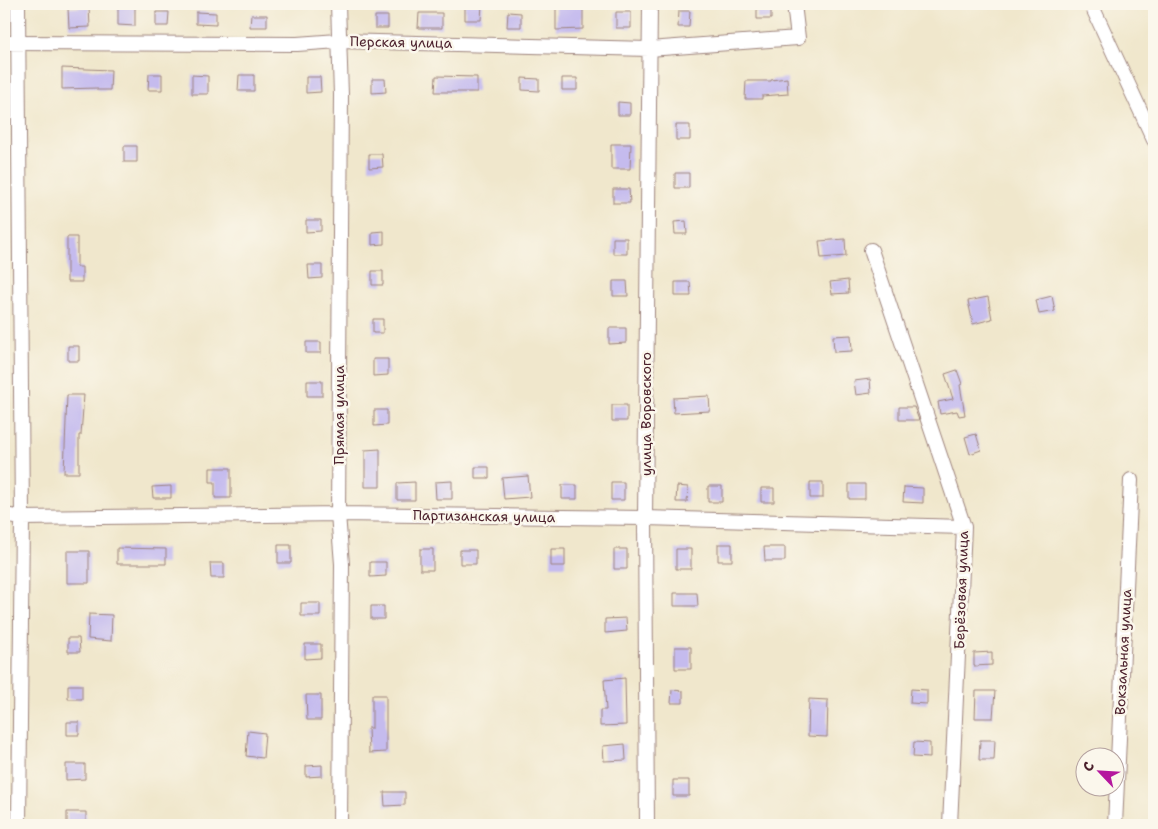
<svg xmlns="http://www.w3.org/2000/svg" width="1158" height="829" font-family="'Shantell Sans',sans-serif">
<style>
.building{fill:#c5bbee}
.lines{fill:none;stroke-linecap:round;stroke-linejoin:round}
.minor-casing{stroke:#9d837c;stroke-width:16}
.minor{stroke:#fff;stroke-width:14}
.labels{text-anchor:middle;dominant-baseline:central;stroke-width:5;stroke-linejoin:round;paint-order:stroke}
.street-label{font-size:14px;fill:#4a1f2b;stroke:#fbf7ec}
</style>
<rect width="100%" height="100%" fill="#fbf7ec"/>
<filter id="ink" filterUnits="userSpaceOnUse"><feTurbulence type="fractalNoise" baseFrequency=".02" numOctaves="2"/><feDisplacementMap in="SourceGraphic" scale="10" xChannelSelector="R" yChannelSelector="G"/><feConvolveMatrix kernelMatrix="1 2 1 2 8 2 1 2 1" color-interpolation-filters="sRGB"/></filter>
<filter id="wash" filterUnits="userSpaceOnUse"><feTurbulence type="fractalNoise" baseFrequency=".0096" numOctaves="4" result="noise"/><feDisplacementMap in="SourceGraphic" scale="20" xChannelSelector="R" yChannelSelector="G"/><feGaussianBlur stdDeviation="1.12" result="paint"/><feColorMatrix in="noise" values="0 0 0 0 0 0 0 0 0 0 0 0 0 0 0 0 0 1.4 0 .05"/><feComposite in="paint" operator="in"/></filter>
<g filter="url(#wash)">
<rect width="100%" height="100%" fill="#f0e7cc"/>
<g id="blocks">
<!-- building -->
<path class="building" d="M118 4H135V26L118 25Z
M465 4H482L481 20H465Z
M757 4H771V19H757Z
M556 6H583V29L556 30Z
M89 7 90 27 69 28 68 8Z
M679 11H690L689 27H678Z
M156 12H169L168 26H156Z
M196 12 216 13V25L196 24Z
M508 12 521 13V27H507Z
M616 12H631V28H616Z
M419 13H442V28H418Z
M251 15H267V27H250Z
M375 16H388V28H375Z
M62 68 111 70 110 90H97V88L62 89Z
M149 74H162V90H148Z
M192 75 208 76V94H192Z
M239 75H254V91H238Z
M436 76 477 77V92H435Z
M306 77H320L321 92 306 93Z
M522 78 539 79V91L522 90Z
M562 78H577V90H562Z
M787 78 788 94 762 96V99H745L746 81H771V80Z
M372 79H385L386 92 372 93Z
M618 102 630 103V115H618Z
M676 125H690V140H676Z
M611 144H631L630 169H611Z
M124 146H137V162H124Z
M369 154H382L383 167 369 168Z
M675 173H689V188H675Z
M613 189H629L630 203H613Z
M306 220H321V231L306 232Z
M686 221 687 234H675L674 222Z
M384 231V244L372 245V232Z
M67 237H77V267H82V282H67Z
M613 238H627V254H613Z
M845 239 846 256 821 258 819 241Z
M308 265H322V278L309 279Z
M372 271H383V285H372Z
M848 280 849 293 832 294 830 282Z
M613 281H627L628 296H613Z
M675 282H690L691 296H675Z
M1052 296 1055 311 1039 314 1036 300Z
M988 297 992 319 973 324 968 301Z
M373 319H383V333H373Z
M609 328H626V343L609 344Z
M851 335 852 351 834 352 833 336Z
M306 342H321V353H306Z
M68 346H79V361H68Z
M373 359H388V375L373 376Z
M957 370 962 384 960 385 965 415 959 416 957 411 940 414 938 402 953 399 945 374Z
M870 379 871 393 856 395 854 381Z
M307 381H322V396H307Z
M67 395H84L81 435H79V473H64Z
M709 396 710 411 674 413 673 398Z
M612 405H627V421H612Z
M899 407H914L919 420H899Z
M374 410H387V425L374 426Z
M976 434 981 450 970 454 965 437Z
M380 449V487H365V450Z
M475 467H489V478H475Z
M210 468H231V498H215V482H210Z
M528 476 530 497 504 499 502 478Z
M452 481V499H436L435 482Z
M415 482V500H397V483Z
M611 482H624V500H611Z
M810 482H823V498H810Z
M849 484H865V499H849Z
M562 485H577V499H562Z
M171 486V498H153L152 487Z
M677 486 688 487 687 502H676Z
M708 486H722V502H708Z
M904 487 923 488V503L903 502Z
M761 488H774V502H761Z
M718 544H732V561H718Z
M278 545H291V563H278Z
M764 547H785V561H765Z
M117 548 166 549V564H117Z
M420 549H433V570H420Z
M551 549H565V566H551Z
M614 549H627V569H614Z
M676 549H691V569H676Z
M460 550H476V564H460Z
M67 551H89V583H67Z
M370 562H386V576L370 577Z
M210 563H224V578H211Z
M674 593H697L698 606H674Z
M301 603H320V616H301Z
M371 606H384V619H371Z
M89 614 112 615 111 641 88 639Z
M626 618 627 631 605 633V619Z
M68 638H79L80 652H68Z
M305 644H321V658L305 659Z
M675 647H691V669H675Z
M992 652V665L974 666V653Z
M625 678 626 725 600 726V710H606L604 680Z
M68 685H82V699H68Z
M911 689 927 690V704L910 703Z
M672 690 683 691V703H671Z
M976 691H995L993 718H975Z
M306 695H321V720H307Z
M372 695H386V752L369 753 368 728H372Z
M809 699 828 700 827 737 808 736Z
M67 722H79V735H67Z
M248 731 265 733 263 758 246 756Z
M980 740H995L994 760H979Z
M914 742 930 743V758L913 757Z
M625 744 626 760 604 761 603 746Z
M66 764H85V779L66 780Z
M322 765V776L306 777V766Z
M673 780H689V796H673Z
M384 792H405V805L385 806Z
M67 812H86V825H67Z"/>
</g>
</g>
<g filter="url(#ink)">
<use href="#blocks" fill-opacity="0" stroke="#9d837c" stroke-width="1"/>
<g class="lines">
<!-- minor casing -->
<g class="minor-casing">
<path id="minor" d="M18 4 22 518 19 825
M338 4 341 95 338 514 342 564 340 825
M1091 4 1154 140
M4 43 297 44 338 41 649 49 798 38 794 4
M871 250 964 527 950 825
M4 515 22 518 338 514 645 518 964 527
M647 825 645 518 650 4
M1115 825 1131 480"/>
</g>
<!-- minor -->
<use href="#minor" class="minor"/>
</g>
</g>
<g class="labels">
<!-- street labels -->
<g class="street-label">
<text transform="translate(401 42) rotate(1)">Перская улица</text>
<text transform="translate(646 414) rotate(-90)">улица Воровского</text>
<text transform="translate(339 415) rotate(-90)">Прямая улица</text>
<text transform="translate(484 516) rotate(1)">Партизанская улица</text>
<text transform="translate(961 590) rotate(-88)">Берёзовая улица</text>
<text transform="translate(1123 652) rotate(-87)">Вокзальная улица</text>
</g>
</g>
<!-- margin -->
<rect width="1158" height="829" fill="none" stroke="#fbf7ec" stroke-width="20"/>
<!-- north arrow -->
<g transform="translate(1100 772) rotate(295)"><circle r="24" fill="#fbf7ec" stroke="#b4a19f"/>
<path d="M0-4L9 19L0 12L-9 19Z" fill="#b5179e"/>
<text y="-8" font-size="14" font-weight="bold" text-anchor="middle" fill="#4a1f2b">С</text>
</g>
</svg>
